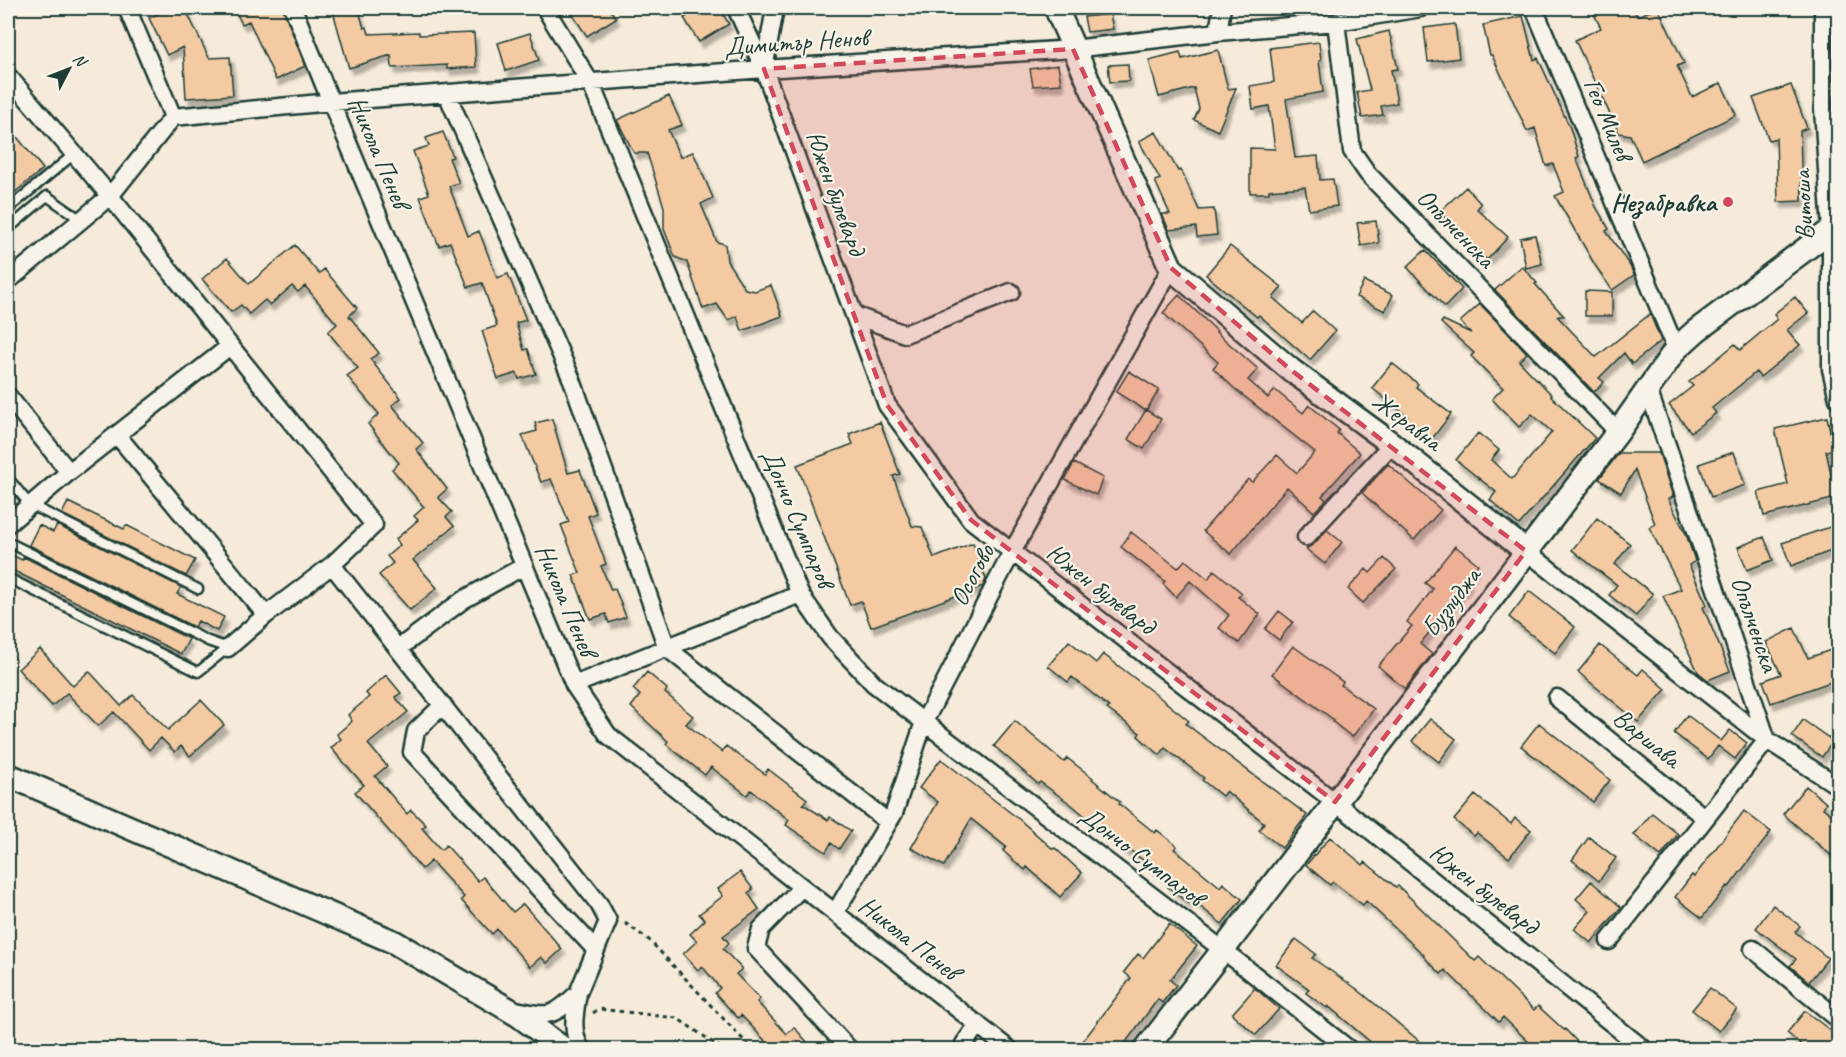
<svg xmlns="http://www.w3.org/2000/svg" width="1846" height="1057" font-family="Caveat,sans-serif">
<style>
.building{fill:#f4caa3;stroke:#1f3d34;stroke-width:1.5;filter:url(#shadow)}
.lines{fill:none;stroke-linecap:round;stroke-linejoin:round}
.lane-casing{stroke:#1f3d34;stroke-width:13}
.street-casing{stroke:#1f3d34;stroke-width:21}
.secondary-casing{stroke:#1f3d34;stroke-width:27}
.path{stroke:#1f3d34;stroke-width:3;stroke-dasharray:4.5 4.5;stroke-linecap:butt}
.lane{stroke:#f7f3e8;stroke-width:8}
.street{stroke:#f7f3e8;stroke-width:16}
.secondary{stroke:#f7f3e8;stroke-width:22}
.marked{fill:#d1495b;fill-opacity:0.2;stroke:#d1495b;stroke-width:4.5;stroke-dasharray:12 8;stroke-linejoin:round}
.poi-dot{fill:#d1495b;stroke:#f7f3e8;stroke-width:2}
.labels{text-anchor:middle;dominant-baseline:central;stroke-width:4.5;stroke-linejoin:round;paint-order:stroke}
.street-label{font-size:26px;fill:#1f3d34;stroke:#f7f3e8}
.poi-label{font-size:26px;font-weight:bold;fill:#1f3d34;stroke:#f7f3e8;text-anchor:end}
</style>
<defs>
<filter id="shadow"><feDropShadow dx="3.5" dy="6" stdDeviation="1.5" flood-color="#0004"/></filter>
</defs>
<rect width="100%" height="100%" fill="#f6ebda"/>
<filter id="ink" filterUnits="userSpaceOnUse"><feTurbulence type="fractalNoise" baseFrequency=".0167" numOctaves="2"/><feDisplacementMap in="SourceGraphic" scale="12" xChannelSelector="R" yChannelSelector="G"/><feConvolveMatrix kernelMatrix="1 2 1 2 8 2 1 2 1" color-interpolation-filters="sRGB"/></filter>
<g filter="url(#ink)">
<!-- building -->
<path class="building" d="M170 8H185L209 58 230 57 233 95 186 98 183 47 167 55 149 18Z
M234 8H283L305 66 276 80 249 21 242 24Z
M332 8H358L364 28 367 27 369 34 419 32V35L474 33 476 67 447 69V65L392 68 391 55 349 68Z
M568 8H609L616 18 587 36Z
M700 8H719L729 24 699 42 684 18Z
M1591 8H1633L1637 16 1658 8 1684 63 1677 66 1692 97 1721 83 1736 115 1642 161 1630 135 1619 133 1575 40 1601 28Z
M1110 14 1113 29 1087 32 1084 17Z
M1523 16 1534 60 1538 58 1570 128 1579 157 1576 158 1596 207 1609 229 1606 231 1630 266 1634 275 1612 290 1595 265 1555 196 1564 192 1553 164 1546 166 1535 128 1527 131 1492 55H1490L1483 25Z
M1455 24 1459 58 1428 62 1424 28Z
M1389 31 1398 69 1391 70 1397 103 1381 106 1383 115 1362 118 1357 92 1370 90 1357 39Z
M530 33 539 60 506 71 498 43Z
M1319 42 1321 61H1319L1323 92 1286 99 1295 158 1318 156 1320 180 1333 179 1337 206 1309 210 1305 187 1269 190V193H1250V148L1275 149 1269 106 1253 109 1250 86 1274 82 1270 48Z
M1218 50 1228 89 1236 88 1218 131 1194 120 1199 109 1194 88 1159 97 1149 60 1180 52 1182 59Z
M1128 64 1129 81 1110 82 1108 65Z
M1058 65 1061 84 1033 86 1030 69Z
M1791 85 1807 128 1800 131 1802 201 1778 202 1776 138 1769 140 1753 98Z
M669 96 682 125 668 130 680 157 693 152 713 198 701 204 717 242 725 244 727 261 745 289 755 291 771 285 782 316 742 331 737 316 728 320 717 304 703 309 687 262 675 257 664 229V207L647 153H634L617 120Z
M8 126 43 169 8 198Z
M443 132 453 157 449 158 459 183 449 186 468 236 479 231 497 278 508 274 526 320 516 323 524 350 528 349 536 374 519 379 517 373 498 379 482 331 497 326 482 283 468 287 450 242 439 246 420 197 429 194 413 151 429 146 426 138Z
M1156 132 1178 171 1181 170 1199 210 1214 209 1217 235 1197 237 1196 227 1169 230 1162 214H1170L1155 181 1160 179 1139 141Z
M1466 187 1481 204 1477 209 1508 237 1487 260 1439 212Z
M1376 221 1379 243 1361 246 1357 223Z
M1535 235 1542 264 1526 268 1520 238Z
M295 245 319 274 324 269 357 308 349 316 379 353 370 359 401 398 392 405 423 443 416 449 447 489 438 497 452 512 446 517 454 526 413 560 437 588 410 610 379 575 393 563 387 556 400 545 396 539 418 520 414 516 424 507 392 469 399 463 368 424 379 414 347 376 358 368 328 332 337 324 305 286 298 292 292 286 270 305 265 300 249 314 241 305 231 312 202 279 227 258 249 284Z
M1230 246 1282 287 1273 298 1302 323 1313 311 1335 331 1310 360 1259 315 1257 317 1206 275Z
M1425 250 1462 289 1445 307 1407 267Z
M1522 266 1537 283 1535 284 1564 316H1557L1596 357 1650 314 1661 341 1632 364 1624 353 1599 378 1604 382 1594 392 1495 290Z
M1364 281 1393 295 1385 311 1356 297Z
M1585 291 1612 292V316H1585Z
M1179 295 1217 331 1216 332 1258 369 1248 380 1268 398 1275 390 1303 413 1309 405 1339 430 1337 433 1360 453 1322 496 1326 500 1314 512 1287 487 1231 554 1203 531 1248 479 1252 482 1277 455 1297 473 1315 452 1235 389 1213 368 1218 362 1163 313Z
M1795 297 1808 313 1787 330 1800 345 1760 377 1756 372 1712 408 1716 413 1691 432 1669 405 1693 386 1689 382 1735 344 1740 350 1777 319 1774 314Z
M1480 304 1527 353 1519 361 1552 395 1551 396 1595 438 1519 525 1490 500 1496 492 1456 460 1478 433 1499 450 1491 460 1512 479 1552 432 1532 414 1519 427 1492 399 1503 388 1471 356 1474 353 1441 323 1443 320 1471 333 1460 322Z
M1392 363 1418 384 1416 387 1451 414 1431 440 1405 421 1408 417 1372 388Z
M1129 371 1159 390 1146 411 1116 392Z
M1146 410 1161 419 1144 449 1128 439Z
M1827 417 1834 449 1826 451 1836 498 1764 516 1758 492 1788 484 1775 429Z
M552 419 568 473 580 470 596 513 588 516 606 564 601 566 611 590 615 589 626 617 609 623 606 614 590 619 573 575 580 573 561 525 569 522 551 479 541 482 522 435 537 431 535 423Z
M880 422 900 474 893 476 912 526 922 527 934 558 973 543 986 579 983 586 871 627 861 601 850 605 797 465 853 444 849 434Z
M1734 452 1745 485 1711 497 1699 464Z
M1619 453H1659L1673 497 1668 499 1686 534 1695 561 1689 565 1707 605 1703 607 1730 671 1708 680 1698 672 1663 596 1681 589 1649 527 1655 524 1635 470 1621 493 1599 479Z
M1074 463 1103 478 1096 495 1065 480Z
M1388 464 1441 510 1414 540 1362 493Z
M68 502 124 529 126 525 195 560 186 576 62 514Z
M1597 518 1630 544 1615 564 1653 594 1636 616 1609 595 1617 585 1572 550Z
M1839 524V548L1791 566 1782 543Z
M39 525 53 532 57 525 181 587 177 594 224 617 217 631 198 621 194 627 29 545Z
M1327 530 1342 542 1325 564 1306 549 1314 544Z
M1131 532 1178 568 1185 560 1208 579 1214 570 1242 593 1238 597 1260 614 1239 643 1219 628 1229 615 1190 581 1176 597 1163 584 1165 581 1121 547Z
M1764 537 1773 560 1747 570 1738 547Z
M1455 546 1478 564 1465 580 1469 583 1420 644 1432 654 1405 689 1378 666 1412 626 1407 622 1433 589 1425 583Z
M8 553 22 560 24 557 189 639 181 654 8 568Z
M1384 558 1396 569 1363 603 1348 589 1366 569 1370 573Z
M1529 591 1575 627 1555 653 1509 617Z
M1279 611 1293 622 1279 640 1265 629Z
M1794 628 1808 658 1839 647V679L1771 703 1763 681 1781 674 1766 642Z
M1069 641 1096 663 1103 654 1163 700 1189 721 1186 724 1307 815 1282 848 1259 830 1264 823 1226 791 1222 796 1202 780 1204 778 1165 748 1160 755 1138 736 1140 733 1107 709 1109 707 1072 677 1068 682 1048 666Z
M1600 645 1638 675 1643 669 1666 689 1638 722 1578 672Z
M1293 646 1343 682 1341 685 1374 709 1352 737 1333 722 1334 720 1272 674Z
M40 649 73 686 89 671 121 706 133 695 168 730 201 700 224 725 190 756 181 746 175 752 161 738 149 750 114 712 98 726 67 693 52 706 18 669Z
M647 672 667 689 665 693 693 716 686 724 722 752 726 746 765 774 768 769 807 799 803 804 828 820 830 817 851 831 839 849 831 843 826 852 786 825 789 820 751 790 747 795 711 767 705 775 666 744 668 741 631 707 640 695 633 689Z
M386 675 401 693 395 697 408 712 368 744 387 766 375 776 407 814 411 810 426 825 422 828 441 850 446 845 478 881 483 877 513 912 523 904 562 949 547 963 541 957 530 967 497 929 492 934 461 900 464 897 431 861 422 869 355 792 364 785 331 748 341 739 337 734 352 721 348 715 369 697 366 693Z
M1687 715 1721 741 1730 730 1747 743 1735 759 1718 746 1708 759 1674 733Z
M1430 719 1456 739 1439 762 1412 741Z
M1803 720 1833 741 1822 757 1792 736Z
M1015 721 1064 762 1067 758 1093 778 1092 779 1120 802 1119 804 1155 833 1157 830 1177 846 1174 849 1220 887 1223 883 1242 899 1222 924 1191 899 1188 903 1168 887 1171 883 1129 849 1127 852 1072 805 1040 782 1038 784 994 746Z
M1539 723 1610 780 1593 802 1521 746Z
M941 759 1020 820 1053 849 1055 848 1082 873 1060 897 1027 867 1025 870 1003 851 1006 847 971 819 944 866 911 848 938 802 919 788Z
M1806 786 1826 803 1823 808 1839 820V862L1783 814Z
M1475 795 1511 824 1515 818 1531 830 1509 858 1477 833 1474 836 1454 820Z
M1744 811 1771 832 1729 887 1727 886 1702 918 1675 897 1692 875 1694 877Z
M1652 813 1678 834 1661 856 1634 835Z
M1330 837 1363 865 1365 862 1396 887 1398 886 1475 961 1479 957 1534 1010 1538 1006 1564 1030 1565 1029 1585 1050H1537L1503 1017 1499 1022 1445 970 1441 974 1423 956 1424 955 1366 901 1363 905 1333 882 1330 885 1306 865Z
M1589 837 1616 858 1599 881 1572 860Z
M740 872 753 889 748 893 759 909 723 936 729 943 723 949 742 969 736 974 760 999 757 1002 787 1034 794 1027 814 1050H784L778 1043 772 1048 741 1015 738 1018 715 993 720 988 702 966 698 970 683 954 697 941 690 934 705 920 699 914 723 896 718 889Z
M1591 881 1621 907 1591 943 1574 929 1590 911 1576 899Z
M1773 905 1800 926 1795 932 1828 958 1809 982 1790 966 1796 959 1756 928Z
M1169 924 1197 946 1170 980 1176 985 1162 1003 1158 999 1120 1050H1076L1131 978 1124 972 1138 954 1143 958Z
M1296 939 1316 954 1312 958 1357 989 1430 1050H1380L1328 1006 1327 1008 1306 993 1309 989 1276 965Z
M1255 988 1279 1009 1256 1035 1232 1014Z
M1710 988 1737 1009 1719 1031 1692 1010Z
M1805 1011 1839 1037V1050H1808L1787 1033Z"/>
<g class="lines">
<!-- lane casing -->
<g class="lane-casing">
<path id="lane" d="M8 209 74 154
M8 229 47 196 81 220
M8 478 29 504 198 589
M8 542 208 641 228 648
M8 578 198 672 228 648"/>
</g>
<!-- street casing -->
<g class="street-casing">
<path id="street" d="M127 8 173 117
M293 8 331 102 574 685 608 735 1010 1050
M545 8 591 84 800 594 830 637 874 684 1223 950 1350 1050
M736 8 764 69 887 405 971 520 1335 802 1645 1050
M1534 8 1676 349
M1823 8V109L1831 230V369L1838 399
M1336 22 1352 151 1368 174 1618 432
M1218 32 1222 8
M764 69 774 14 773 8
M8 76 110 196 374 525 332 565
M447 94 572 380 667 648 888 822
M173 117 331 102 764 69 1073 49 1218 32 1336 22 1421 8
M8 281 110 196 173 117
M854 315 905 334 1011 292
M8 396 69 472
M117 435 266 615 332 565 599 904 608 921 578 993
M8 524 69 472 230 346
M1306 537 1392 444
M1526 551 1767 740 1838 786
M228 648 266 615
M399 648 463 600 524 566
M574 685 800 594
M1557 698 1705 818
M443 705 416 731 412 752 596 950
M802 887 761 929 756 948 850 1050
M835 913 894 813 924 722 1012 552 1171 268
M1609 941 1767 740 1648 389
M1753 949 1838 1019
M515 1010C550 1017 552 1018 578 993 575 1011 570 1034 582 1050
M969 1050 964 1044 978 1024"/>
</g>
<!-- secondary casing -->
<g class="secondary-casing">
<path id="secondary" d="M1056 8 1171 268 1291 370 1392 444 1526 551
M8 775 394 942 518 1015 565 1050
M1145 1050 1223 950 1618 432 1676 349 1696 331 1831 230 1838 226"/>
</g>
<!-- path -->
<path class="path" d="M625 923 649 940 753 1050
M593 1013 599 1009 677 1018 724 1050"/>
<!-- lane -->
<use href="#lane" class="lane"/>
<!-- street -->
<use href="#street" class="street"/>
<!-- secondary -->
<use href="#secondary" class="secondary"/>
</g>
</g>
<!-- marked area -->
<path class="marked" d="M1073 49 1171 268 1291 370 1526 551 1335 802 971 520 887 405 764 69Z"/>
<!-- markers -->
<circle class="poi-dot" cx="1728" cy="202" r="6"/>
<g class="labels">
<!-- street labels -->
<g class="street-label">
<text transform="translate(796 42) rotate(-4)">Димитър Ненов</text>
<text transform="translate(1608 119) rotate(67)">Гео Милев</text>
<text transform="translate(379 152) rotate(67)">Никола Пенев</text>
<text transform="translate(836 193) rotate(70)">Южен булевард</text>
<text transform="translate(1803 205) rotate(-93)">Витоша</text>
<text transform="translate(1456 228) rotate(46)">Опълченска</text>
<text transform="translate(1407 421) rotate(37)">Жеравна</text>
<text transform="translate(798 518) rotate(67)">Дончо Сумпаров</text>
<text transform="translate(972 575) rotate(-62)">Осогово</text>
<text transform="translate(1101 589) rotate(38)">Южен булевард</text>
<text transform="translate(566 600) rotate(67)">Никола Пенев</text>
<text transform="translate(1451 602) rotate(-53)">Бузлуджа</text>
<text transform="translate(1755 624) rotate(71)">Опълченска</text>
<text transform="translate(1647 738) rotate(39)">Варшава</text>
<text transform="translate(1142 856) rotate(37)">Дончо Сумпаров</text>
<text transform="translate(1484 889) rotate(38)">Южен булевард</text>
<text transform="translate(909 938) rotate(38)">Никола Пенев</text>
</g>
<!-- poi labels -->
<g class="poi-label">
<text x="1716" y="202">Незабравка</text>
</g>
</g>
<!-- margin -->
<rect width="1846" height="1057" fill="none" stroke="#f7f3e8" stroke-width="30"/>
<rect x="15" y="15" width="1816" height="1027" fill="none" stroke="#1f3d34" stroke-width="2" filter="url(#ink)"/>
<!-- north arrow -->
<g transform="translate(69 69) rotate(48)" stroke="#f7f3e8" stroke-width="4.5" paint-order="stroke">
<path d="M0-4.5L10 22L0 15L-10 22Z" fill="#1f3d34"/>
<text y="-9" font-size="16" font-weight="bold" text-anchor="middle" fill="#1f3d34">N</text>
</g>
</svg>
